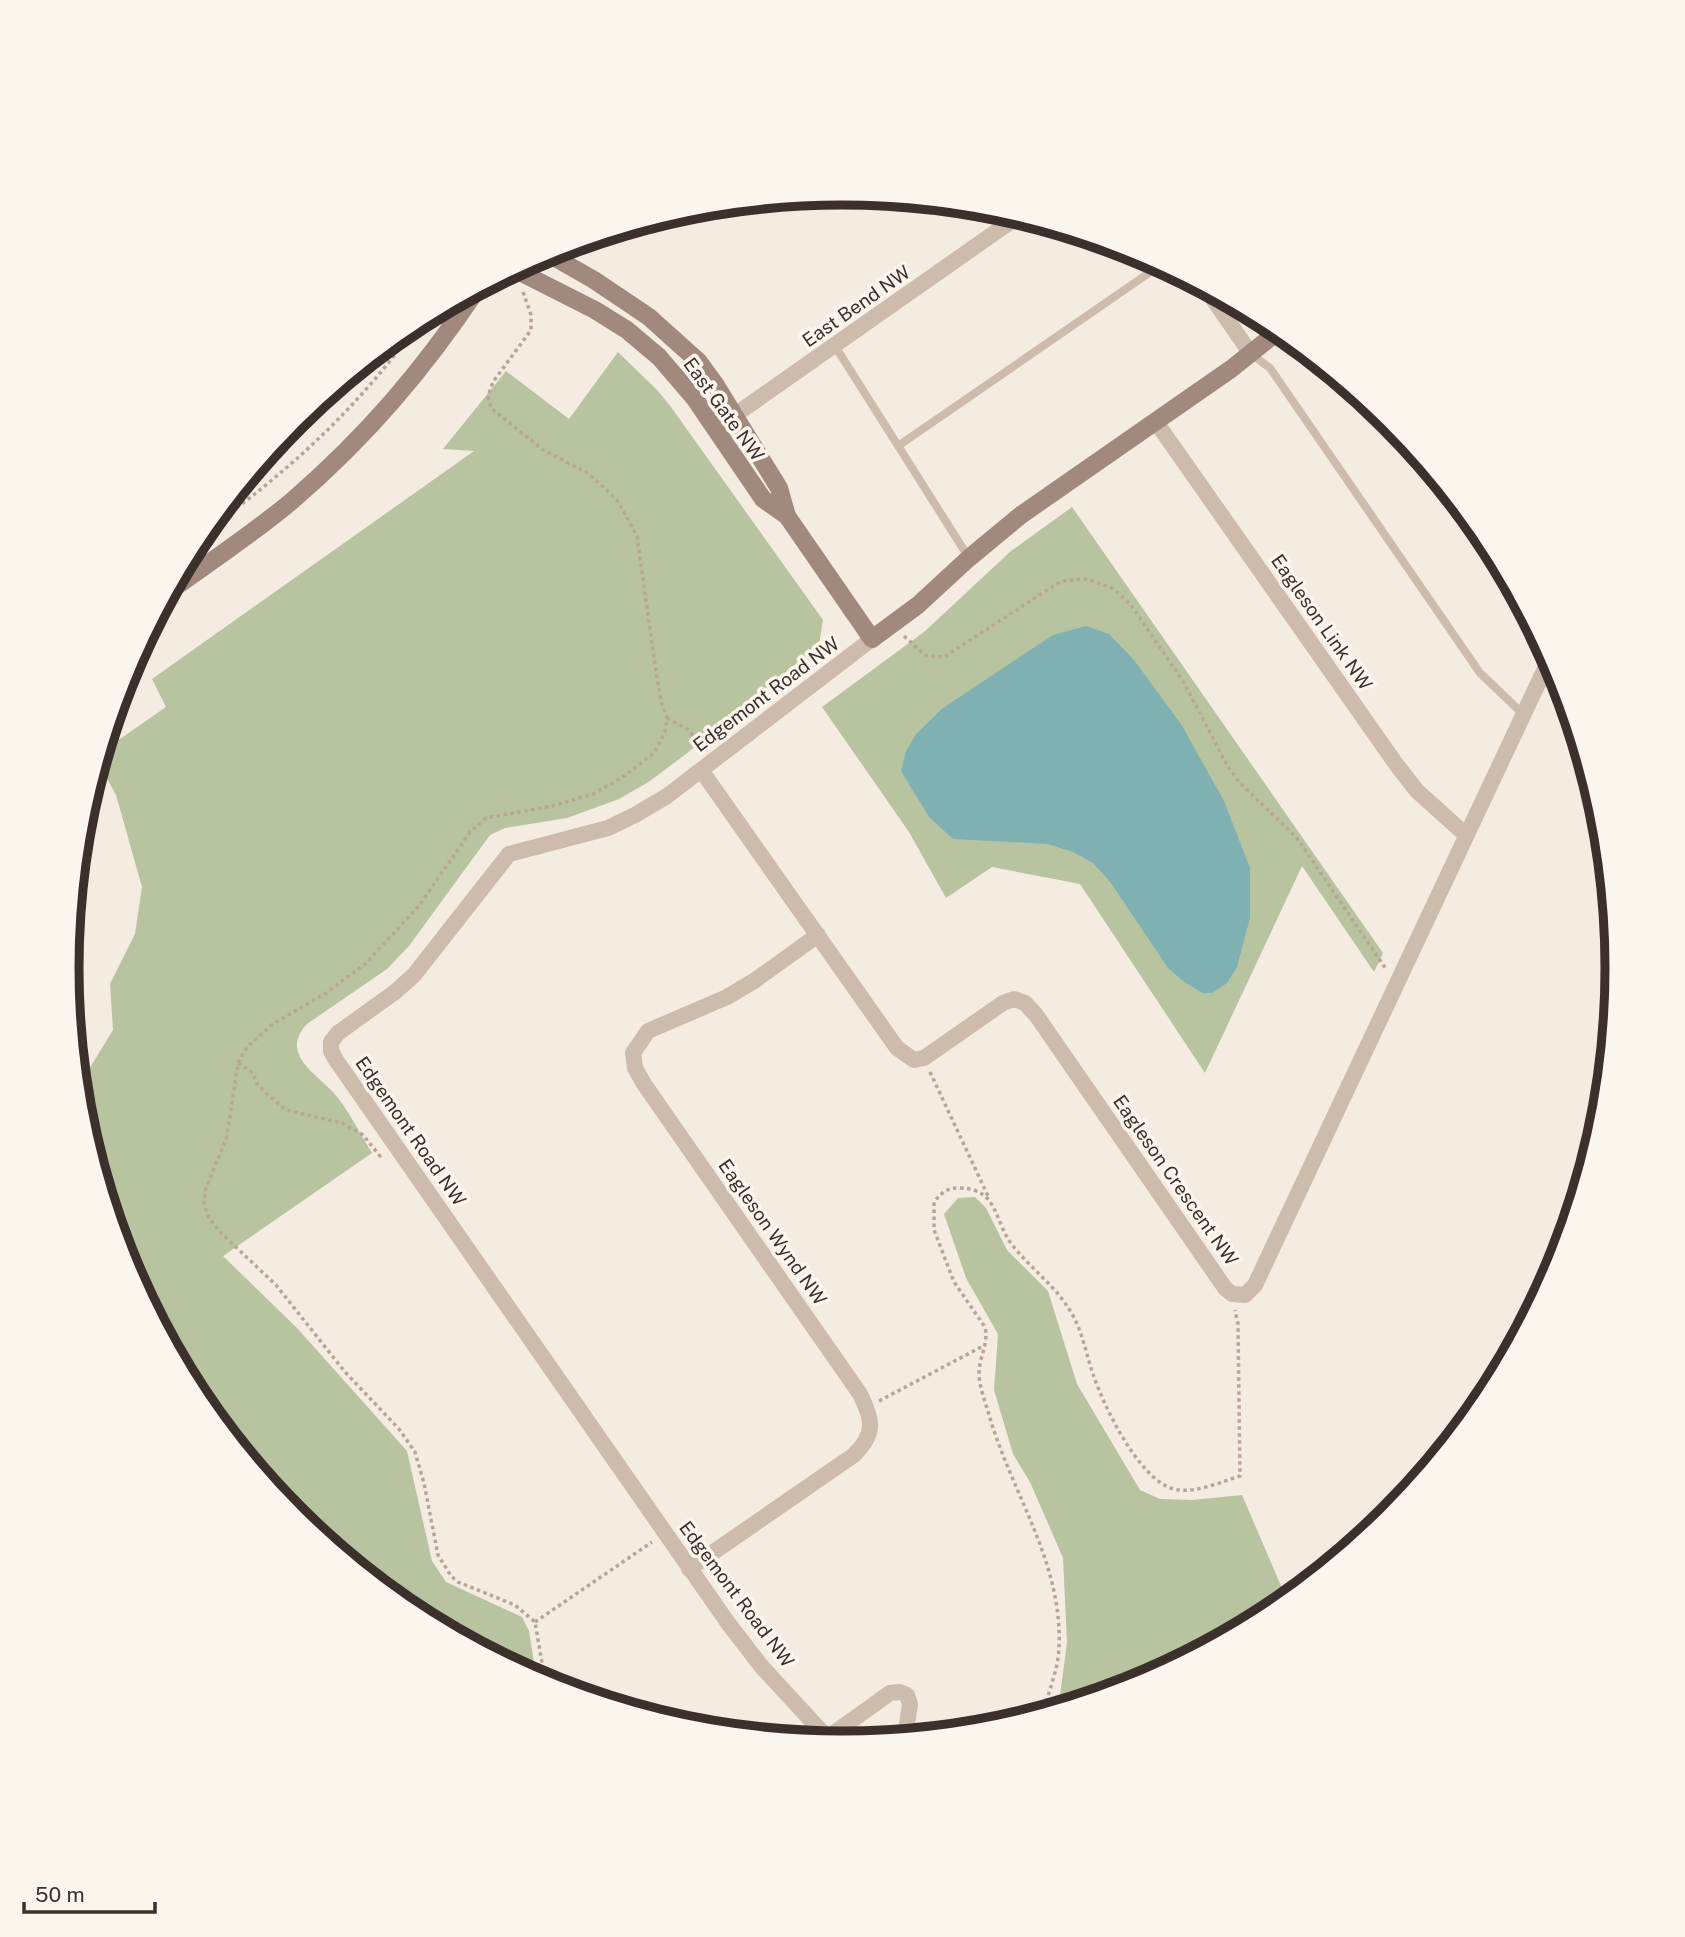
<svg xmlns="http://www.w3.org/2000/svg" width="1685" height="1937" font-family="'Public Sans',sans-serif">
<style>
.green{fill:#b8c4a0}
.water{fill:#7fb0b2}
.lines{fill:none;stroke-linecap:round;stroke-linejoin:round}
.path{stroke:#b9a596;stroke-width:3.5;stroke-dasharray:3.5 3.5;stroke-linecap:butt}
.lane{stroke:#cdbbac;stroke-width:8}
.street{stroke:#cdbbac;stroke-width:16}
.secondary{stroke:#a18a7d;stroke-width:18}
.shaded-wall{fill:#8c4a34}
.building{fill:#c8694b;stroke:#8c4a34;stroke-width:2}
.labels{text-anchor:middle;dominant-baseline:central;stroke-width:7;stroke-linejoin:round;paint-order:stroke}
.street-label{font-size:19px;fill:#3b302b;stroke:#fbf5ee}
.rim{fill:none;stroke:#3b302b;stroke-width:9}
</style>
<rect width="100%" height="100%" fill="#f4ebe1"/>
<!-- green -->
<path class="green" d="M618 352 658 391 671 407 823 620 819 645 686 754 650 781 619 799 567 818 505 828 490 835 409 946 387 969 307 1024C277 1056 322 1076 338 1098 351 1115 361 1135 372 1153L223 1256 297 1328 407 1451 432 1561 446 1582 522 1617 529 1631 537 1681 411 1613 294 1517 197 1399 125 1265 81 1120 78 1087 113 1030 110 984 135 934 142 887 116 795 98 762 101 752 166 707 152 679 474 451 443 449 506 371 569 419Z
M1072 507 1383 953 1374 972 1302 866 1205 1073 1080 884 992 867 946 898 909 832 822 707 924 632 1011 551Z
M975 1197 986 1208 1007 1250 1048 1291 1077 1384 1140 1490 1160 1499 1192 1500 1242 1495 1288 1602 1273 1614 1139 1686 1058 1710 1067 1643 1063 1558 1030 1482 1013 1454 994 1390 998 1334 966 1278 944 1214 958 1198Z"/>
<!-- water -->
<path class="water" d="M1086 626 1109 634 1134 660 1181 724 1224 801 1250 868V918L1237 967 1227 983 1212 993H1202L1183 981 1168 968 1111 883 1093 863 1073 852 1048 844 953 839 929 817 901 771 906 751 916 734 943 708 1053 635Z"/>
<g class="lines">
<!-- path -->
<path class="path" d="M523 292 531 315V330L493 382 488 396 491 408 542 449 589 474 617 500 637 536 655 665 661 701 667 718 665 732 655 752 623 777 593 794 552 806 486 818 470 832 419 906 365 964 326 993 273 1024 247 1047 238 1063 227 1136 205 1191 204 1204 209 1218 221 1233 276 1285 345 1372 399 1429 415 1452 424 1483 438 1555 451 1576 458 1582 515 1605 535 1622 546 1686
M223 506H239
M197 537C288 473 359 408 423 317
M904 636 926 656 944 657 1061 581 1088 579 1114 589 1131 605 1183 681 1228 767 1240 783 1296 837 1386 969
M667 718 687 729 704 746
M238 1063 253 1073 257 1084 269 1096 286 1110 342 1123 363 1135 380 1156 382 1154
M930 1072 988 1196
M879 1401 985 1345
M535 1622 652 1542
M1042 1715C1048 1694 1058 1670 1059 1648 1063 1563 1012 1494 989 1415 986 1403 979 1387 979 1374 979 1357 989 1344 985 1327L954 1282 934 1230V1202C942 1192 948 1187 961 1188 999 1189 994 1223 1013 1246 1032 1270 1057 1287 1072 1314 1083 1333 1086 1354 1093 1374 1104 1407 1136 1472 1168 1487 1189 1497 1220 1482 1240 1476L1238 1324 1235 1310"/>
<!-- lane -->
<path class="lane" d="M835 346 969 558
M1251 354 1270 368 1480 673 1523 714
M898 446 1162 264"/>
<!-- street -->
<path class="street" d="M1204 286 1251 354
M1156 422 1396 764 1417 791 1466 835
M715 429 1020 215
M701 770 897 1048 914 1060 924 1058 1003 1003 1014 999 1025 1003 1036 1015 1225 1288 1232 1294 1245 1295 1255 1285 1551 656
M689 1569 854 1455C876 1433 873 1420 860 1394L644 1084 635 1068 633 1053 648 1031 727 997 754 981 818 935
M827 1738 890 1693 900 1692 907 1695 910 1704 905 1738
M832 1743 762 1667 728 1623 336 1060 331 1051V1042L338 1033 395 992 414 975 509 854 608 828 635 815 667 796 872 639"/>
<!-- secondary -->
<path class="secondary" d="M545 252 594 280 649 317 699 362 715 384 779 488 787 516 872 639 918 605 969 558 1021 515 1231 369 1281 329
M514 269 595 310 627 330 659 357 695 399 763 499 787 516
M168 592C210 562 254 533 293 500 367 436 424 369 478 288"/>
</g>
<!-- shaded-wall -->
<path class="shaded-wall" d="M87 884 80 903 73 905 74 888Z"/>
<!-- building -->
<path class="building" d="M78 854 87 884 74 888Z"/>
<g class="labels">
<!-- street labels -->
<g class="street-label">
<text transform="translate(856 306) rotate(-35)">East Bend NW</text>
<text transform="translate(724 409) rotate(54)">East Gate NW</text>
<text transform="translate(1322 622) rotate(55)">Eagleson Link NW</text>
<text transform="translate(766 694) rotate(-37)">Edgemont Road NW</text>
<text transform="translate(411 1131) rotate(55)">Edgemont Road NW</text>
<text transform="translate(1176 1180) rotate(55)">Eagleson Crescent NW</text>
<text transform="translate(773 1232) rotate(55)">Eagleson Wynd NW</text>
<text transform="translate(737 1594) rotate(53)">Edgemont Road NW</text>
</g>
</g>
<!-- crop -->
<path d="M0 0H1685V1937H0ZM79 968a763 763 0 1 1 1526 0a763 763 0 1 1-1526 0Z" fill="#fbf5ee" fill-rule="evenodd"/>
<path class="rim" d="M79 968a763 763 0 1 1 1526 0a763 763 0 1 1-1526 0Z"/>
<!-- scale -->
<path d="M24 1902v10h131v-10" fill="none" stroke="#3b302b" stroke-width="3.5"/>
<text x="35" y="1902" font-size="21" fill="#3b302b" stroke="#fbf5ee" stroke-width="5" paint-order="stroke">50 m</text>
</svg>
